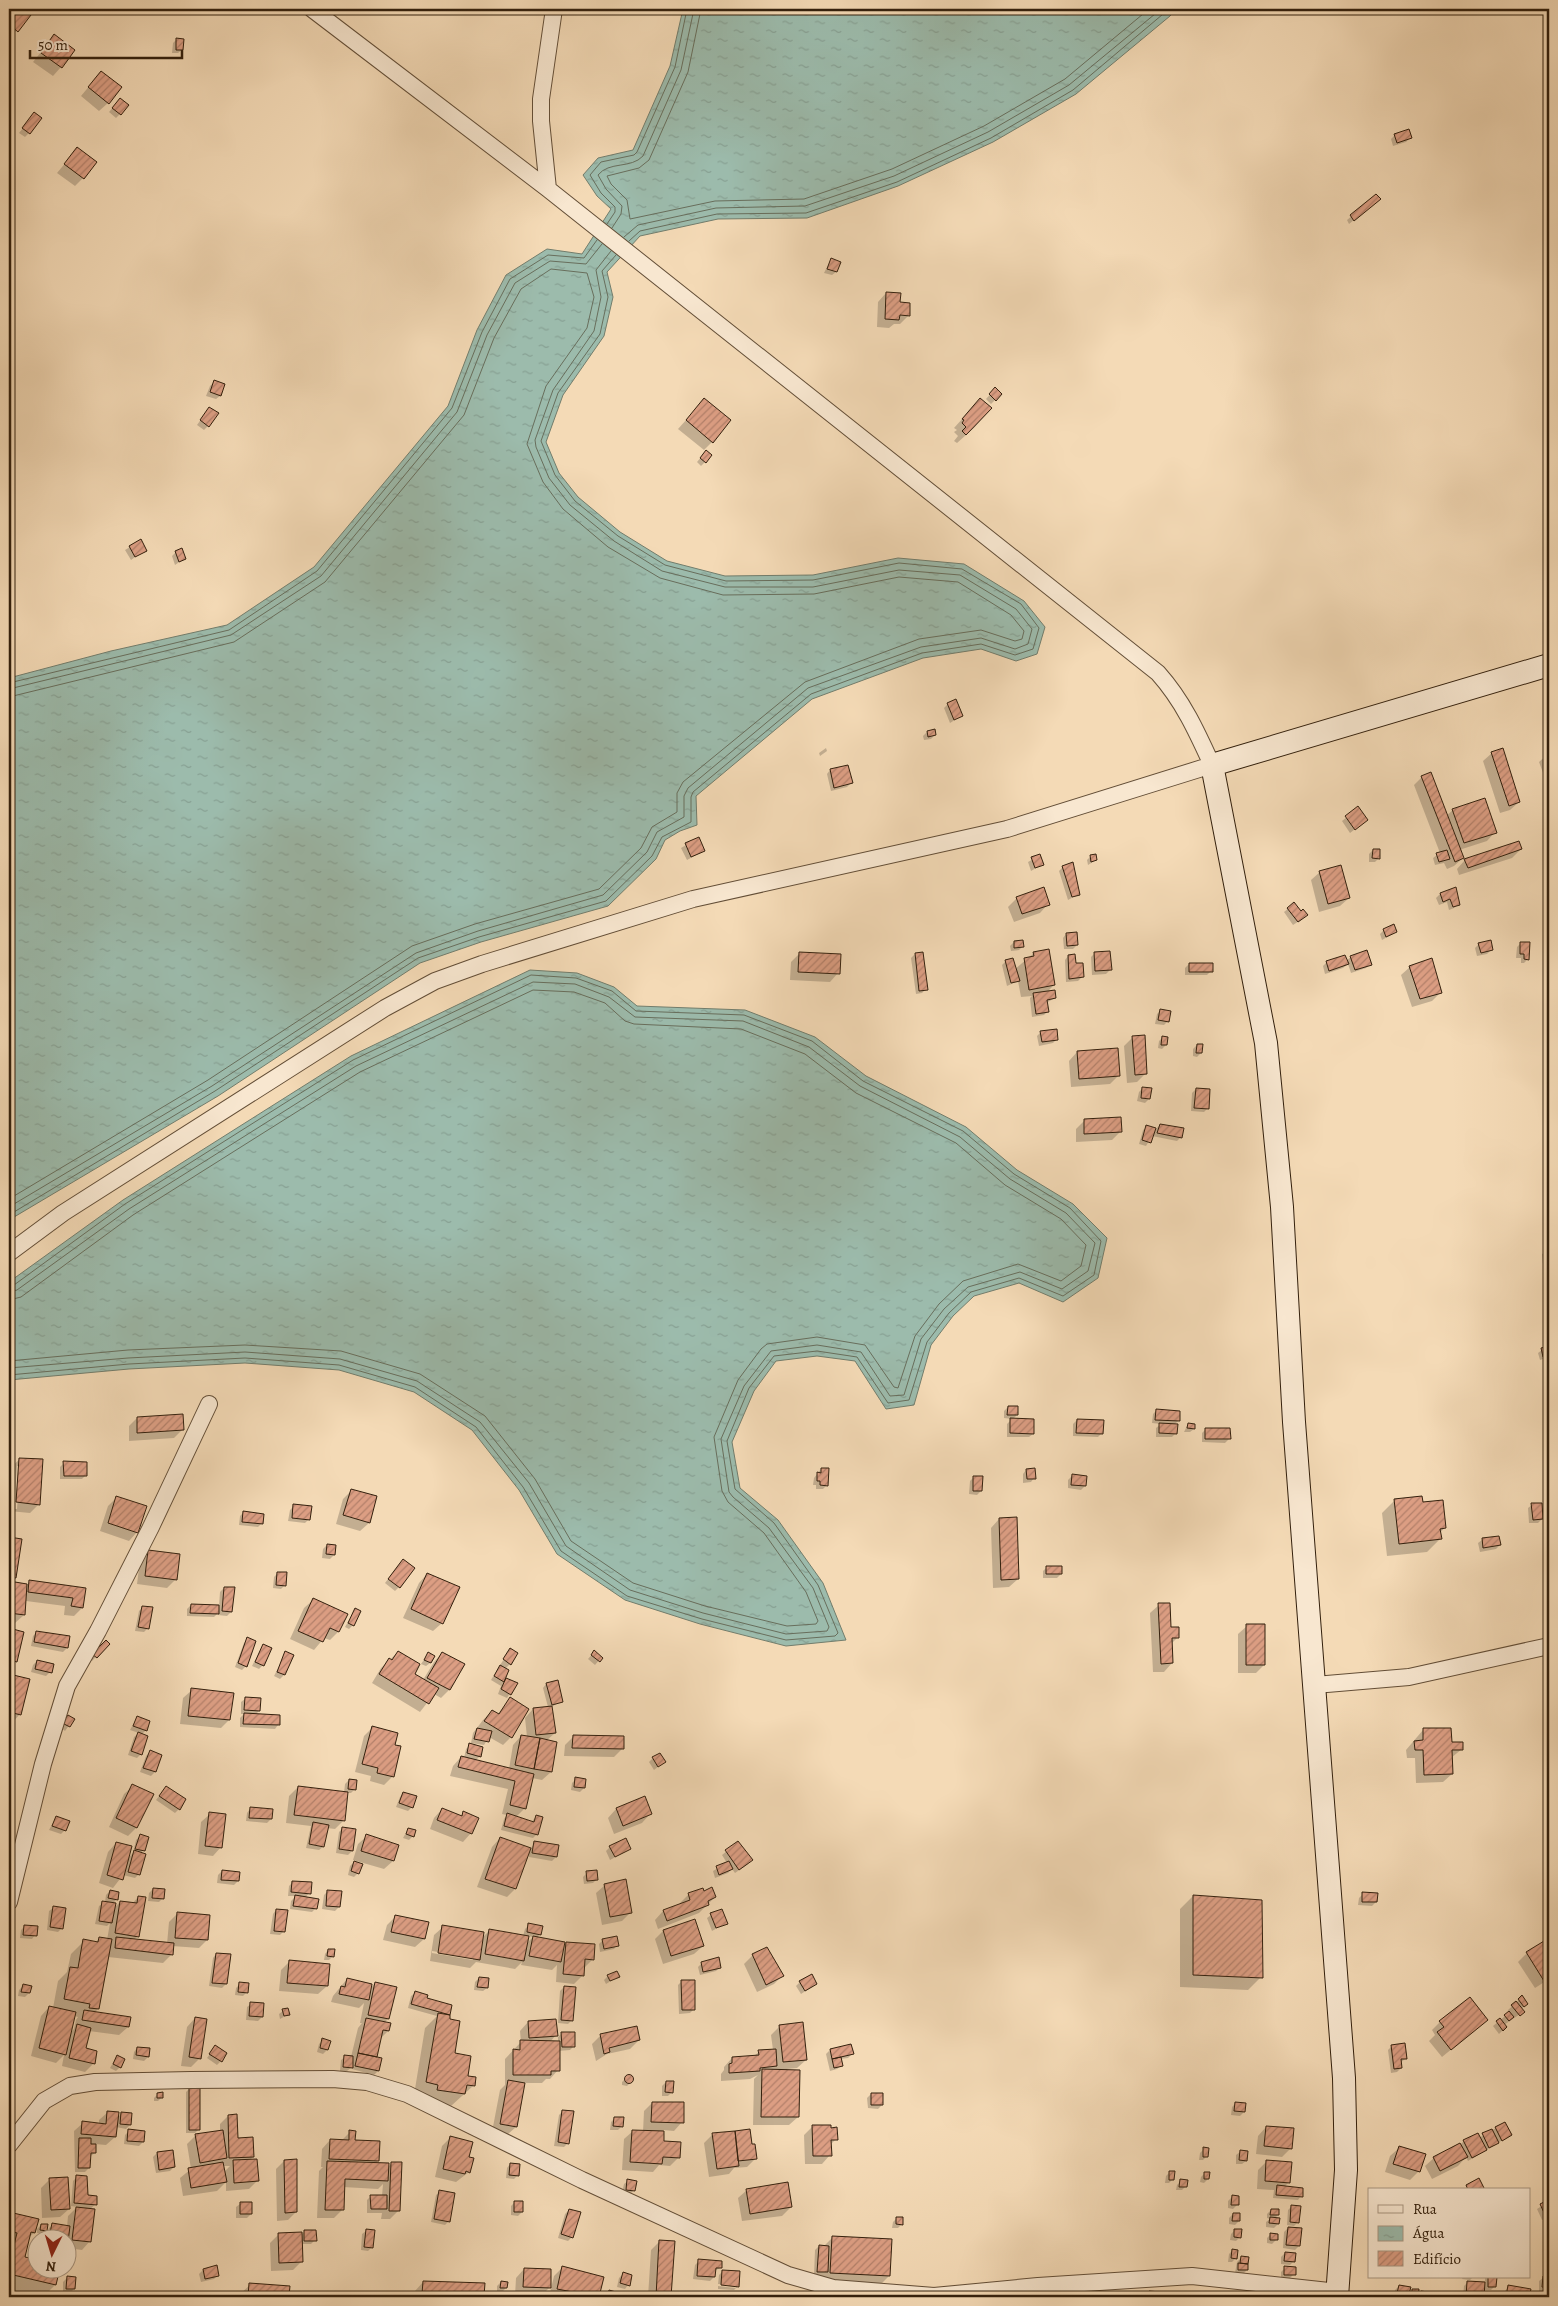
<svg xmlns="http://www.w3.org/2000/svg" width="1558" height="2306" font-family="Alegreya,serif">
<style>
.water{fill:url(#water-ripples);stroke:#727d6c}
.shadow{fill:#0003;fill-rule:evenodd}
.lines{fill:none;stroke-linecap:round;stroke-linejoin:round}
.shore{stroke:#686e5c;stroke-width:1}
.building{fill:url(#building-hatch);stroke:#33200d}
.street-casing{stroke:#634e37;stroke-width:18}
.secondary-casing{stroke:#33200d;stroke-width:24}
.street{stroke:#f8e7d0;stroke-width:16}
.secondary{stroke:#f8e7d0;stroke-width:22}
</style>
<defs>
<pattern id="water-ripples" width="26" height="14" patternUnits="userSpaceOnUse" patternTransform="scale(1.25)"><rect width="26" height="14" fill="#9cbbac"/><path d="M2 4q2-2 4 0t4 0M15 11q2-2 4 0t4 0" fill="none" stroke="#87a093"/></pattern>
<pattern id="building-hatch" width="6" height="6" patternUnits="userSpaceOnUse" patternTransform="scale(1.25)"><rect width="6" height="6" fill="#dc9e83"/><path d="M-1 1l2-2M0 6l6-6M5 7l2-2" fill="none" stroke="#b3806a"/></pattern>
</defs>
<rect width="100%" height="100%" fill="#f4dab6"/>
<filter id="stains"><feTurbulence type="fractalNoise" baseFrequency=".004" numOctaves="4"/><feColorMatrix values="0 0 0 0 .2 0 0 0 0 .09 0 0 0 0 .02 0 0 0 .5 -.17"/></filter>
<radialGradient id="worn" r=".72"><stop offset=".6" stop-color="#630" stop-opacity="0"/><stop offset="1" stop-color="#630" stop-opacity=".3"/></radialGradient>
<!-- water -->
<path class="water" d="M683 9H1176L1170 16 1076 94 993 142 898 186 807 218 718 219 640 236 607 272 613 297 604 336 563 395 546 442 559 473 578 497 620 532 667 561 725 576 813 575 898 558 964 564 1024 601 1045 627 1037 654 1016 661 981 649 923 658 812 699 696 796 697 825 680 831 665 840 656 859 608 906 481 942 420 963 218 1096 9 1220V678L111 651 227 625 314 567 448 406 477 330 506 275 547 249 582 254 611 209 597 196 583 175 598 158 633 150 670 66Z
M530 970 577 973 614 987 637 1006 745 1010 815 1037 866 1076 966 1127 1017 1170 1073 1204 1107 1238 1098 1278 1063 1302 1019 1283 974 1296 953 1316 931 1345 914 1405 886 1409 855 1361 817 1356 776 1361 754 1391 732 1442 740 1488 778 1520 823 1583 846 1640 786 1646 700 1624 625 1600 557 1554 519 1490 472 1430 414 1392 339 1370 245 1363 129 1369 9 1380V1282L123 1200 351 1056Z"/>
<!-- shadow -->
<path class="shadow" d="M9 9H21L30 15 9 39Z
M54 36 61 67 53 76 33 62Z
M177 39 182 50 178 53H172L173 43Z
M101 72 108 103 99 111 81 96Z
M117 103 120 114 116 118 109 112Z
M31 118 29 133 25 137 19 133Z
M1395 135 1410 138 1406 142 1393 146 1391 139Z
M77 149 83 178 75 186 57 173Z
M1376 196 1375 203 1349 224 1347 220Z
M831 259 836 272 832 275 824 273Z
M886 293 909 315 900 324H894L889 328 877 327 878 302Z
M214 382 220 396 216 399 206 396 210 386Z
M995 389 1001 394 991 404 986 399Z
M980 399 991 409 974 428 957 443 954 441 958 436 954 432 957 430 954 428Z
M704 400 712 442 704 450 678 429Z
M209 408 208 426 204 430 197 425Z
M702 456 705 462 701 466 697 462Z
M140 541 145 550 131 560 125 550Z
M176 552 185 558 175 565 172 556Z
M948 704 961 716 950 723 944 708Z
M934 731 935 735 931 739 924 740 923 736 927 732Z
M826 748 827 751 820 756 819 753Z
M1492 753 1519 802 1510 810 1500 813 1483 761Z
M1549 753V786H1548L1539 762Z
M830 770 851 783 847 787 831 791 827 774Z
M1422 777 1446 816 1453 810 1495 832 1487 841 1459 850 1463 858 1454 866 1447 869 1444 863 1435 865 1433 858 1440 853 1414 785Z
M1358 808 1367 820 1350 833 1342 821Z
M698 838 704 851 687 860 681 848Z
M1521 849 1512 858 1459 875 1457 869 1465 860Z
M1373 850 1379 858 1375 862H1369V854Z
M1039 856 1043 864 1031 871 1028 862Z
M1091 856 1096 860 1088 865 1087 860Z
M1063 867 1079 894 1068 900 1059 871Z
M1320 872 1349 898 1340 906 1319 912 1311 880Z
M1043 889 1048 904 1040 913 1014 922 1008 907 1016 899Z
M1455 889 1458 904 1454 908 1449 910 1447 902 1439 905 1436 898 1440 894Z
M1294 904 1302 919 1293 925 1284 912Z
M1384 930 1396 932 1382 940 1380 934Z
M1549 932V953L1547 933Z
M1066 934 1077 945 1073 949H1064L1063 938Z
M1014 942 1023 946 1019 950 1011 951 1010 946Z
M1521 943 1528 959 1524 963H1521V958H1516L1517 947Z
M1479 944 1491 950 1487 954 1477 956 1475 948Z
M800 953 838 973 830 982 790 980 791 962Z
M1034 953 1054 985 1047 992 1055 998 1046 1003 1048 1011 1044 1015 1032 1017 1030 998 1032 996 1021 997 1018 981 1007 986 1002 965 1006 961 1015 969Z
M1095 953 1110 970 1106 974 1092 975 1091 957Z
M915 954 926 989 922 993 916 994 911 958Z
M1068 956 1082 977 1078 981 1066 982 1065 960Z
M1351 957 1370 964 1366 968 1351 973 1348 964 1343 968 1325 974 1323 966 1327 962 1346 961Z
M1189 964 1211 971 1207 975H1185V968Z
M1410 967 1441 992 1432 1001 1412 1007 1401 975Z
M1161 1010 1168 1021 1164 1025 1155 1024 1157 1014Z
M1549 1030V1044L1547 1043 1548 1031Z
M1041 1032 1057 1039 1053 1043 1039 1046 1037 1036Z
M1133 1037 1146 1073 1137 1082 1127 1083 1124 1046Z
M1162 1038 1166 1045 1162 1049 1158 1048 1159 1041Z
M1197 1045 1201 1053 1197 1057 1193 1056V1049Z
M1077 1052 1119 1075 1110 1084 1071 1087 1069 1061Z
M1143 1088 1149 1099 1145 1103 1137 1101 1139 1092Z
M1196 1089 1208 1108 1204 1112 1191 1111 1192 1093Z
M1084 1121 1121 1131 1112 1140 1076 1142V1129Z
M1160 1125 1181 1137 1177 1141 1152 1136 1146 1146 1139 1144 1143 1130 1147 1127 1156 1129Z
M1549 1250V1285L1545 1286 1542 1254Z
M1549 1348V1357L1540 1360 1538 1353 1542 1350Z
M1008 1407 1017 1415 1012 1420 1033 1434 1029 1437H1007V1424L1012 1419 1004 1418V1411Z
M1157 1410 1179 1420 1174 1425 1176 1433 1172 1437H1156V1428L1161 1424 1152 1423 1153 1414Z
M137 1418 182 1430 174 1438 129 1441V1426Z
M1077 1420 1102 1433 1098 1437 1073 1436V1424Z
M1188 1424 1194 1429 1190 1432H1184Z
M1206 1429 1229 1439 1225 1443 1202 1442V1433Z
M20 1459 39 1504 30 1513 9 1511 11 1467ZM17 1466H20L17 1509H14Z
M64 1463 86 1475 82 1479H60V1467Z
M821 1469 827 1485 823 1489H816V1485H813L814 1478Z
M1026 1470 1034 1478 1031 1482 1023 1483V1474Z
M1072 1476 1085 1486 1081 1490 1068 1488V1480Z
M974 1477 981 1491 977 1495 969 1494 970 1481Z
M352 1490 369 1523 360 1531 336 1524 343 1499Z
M117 1497 137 1532 129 1541 100 1531 108 1506Z
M1395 1500 1422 1504 1445 1527 1440 1533V1539L1427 1552 1387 1556 1382 1513Z
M1532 1505 1542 1519 1538 1523H1529L1528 1508Z
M294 1506 309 1519 305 1523 288 1521 290 1510Z
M244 1512 262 1523 258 1527 239 1525 240 1516Z
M999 1519 1018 1579 1009 1587 993 1588 991 1528Z
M9 1538 21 1540 15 1578 10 1582 26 1585 30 1582 85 1589 82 1608 74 1616 64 1615 65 1606 26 1601 24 1615 15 1623 9 1622Z
M1482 1540 1500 1545 1496 1549 1480 1552 1478 1543Z
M327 1545 335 1546 334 1555 330 1559 322 1558 323 1549Z
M149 1551 176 1579 167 1588 137 1584 140 1560Z
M399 1565V1587L395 1591 385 1583Z
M1047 1567 1061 1574 1057 1578H1043V1571Z
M278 1573 285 1585 281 1589 273 1588 274 1577Z
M427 1574 442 1623 433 1631 403 1618 419 1583Z
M224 1588 231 1612 227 1616 218 1615 219 1612 214 1617 187 1616V1609L191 1605 219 1606 220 1592Z
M313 1600 338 1632 330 1640 324 1638 314 1650 290 1639 304 1608Z
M1159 1605 1170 1628 1178 1637 1171 1644 1172 1663 1164 1672H1153L1150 1613Z
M143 1607 148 1628 144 1632 135 1631 139 1611Z
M355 1610 353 1625 349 1629 345 1627Z
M1247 1626 1264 1665 1256 1673H1238V1634Z
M9 1630 23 1633 16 1661 9 1668Z
M37 1632 67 1648 63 1652 31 1646 33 1636Z
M248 1639 246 1666 242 1670 235 1667 244 1643Z
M106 1641 108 1644 92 1661 89 1659Z
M263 1645V1665L259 1669 252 1666Z
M510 1649V1664L505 1669 504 1678 516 1684 507 1698 498 1694 501 1686 491 1680Z
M398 1652 413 1674 423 1680 434 1662 442 1653 463 1664 449 1690 441 1698 434 1694 420 1712 372 1683 381 1668Z
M594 1652 601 1658 595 1665 588 1659Z
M286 1653 284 1675 280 1679 274 1676Z
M428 1654 430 1663 426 1666 421 1664Z
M37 1661 50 1672 46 1676 31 1672 33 1665Z
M9 1675 29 1680 20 1714 12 1723 9 1722Z
M546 1684 562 1701 551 1707 555 1733 546 1741 551 1772 542 1780 532 1778 525 1808 516 1817 531 1823 536 1816 537 1834 533 1838 501 1830 504 1819 507 1815 502 1814 508 1789 450 1776 453 1766 461 1757 464 1758 466 1749 470 1745 480 1756 475 1761 509 1769 513 1745 521 1736 527 1737 525 1718 533 1709 548 1707 543 1688Z
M192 1690 229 1720 221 1728 180 1724 183 1698Z
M245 1699 259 1711 255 1715 278 1725 275 1729 240 1727V1718L244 1714H241V1702Z
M510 1699 511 1737 503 1745 489 1737 484 1745 471 1743 473 1733 483 1720 492 1711 497 1715Z
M137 1717 146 1730 141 1735V1754L137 1758 128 1755 134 1737 139 1733 130 1730Z
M64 1720H73L65 1731 60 1727Z
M372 1728 393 1746V1776L384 1785 370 1781 371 1776 355 1772 364 1736Z
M1423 1730 1462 1749 1451 1758 1452 1774 1443 1782 1416 1783 1415 1758H1407L1406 1750Z
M573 1737 622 1749 614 1757 564 1756 565 1745Z
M150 1752 155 1772 151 1776 140 1772 146 1756Z
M653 1758 664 1762 654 1770 649 1762Z
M576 1779 584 1788 580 1792 571 1790 572 1783Z
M349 1780 355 1789 351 1793H347L344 1820 335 1829 327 1828 323 1847 319 1850 306 1848 311 1826 286 1823 289 1796 298 1787 344 1793 345 1784Z
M133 1786 136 1828 128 1836 109 1827 124 1794Z
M166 1787 179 1809 175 1813 156 1800Z
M404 1793 412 1807 408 1811 396 1807 400 1797Z
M644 1798 650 1814 642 1823 614 1834 608 1818 616 1809Z
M250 1809 271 1819 267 1823 246 1821 247 1813Z
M442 1809 460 1816 464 1813 471 1833 463 1842 430 1829 434 1818Z
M210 1814 221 1847 213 1856 198 1854 201 1822Z
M56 1817 65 1830 61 1834 49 1830Z
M343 1828 352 1851 348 1855 336 1853 339 1832Z
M408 1829 413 1836 409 1840 403 1838Z
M140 1836 148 1838 141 1854 139 1874 135 1878 123 1875 113 1888 99 1883 108 1852 116 1843 127 1859 133 1853 136 1840Z
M367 1836 398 1846 393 1861 384 1869 353 1860 358 1844Z
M500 1838 530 1849 535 1843 556 1857 552 1861 529 1857V1851L515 1889 507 1897 477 1887 492 1847Z
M738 1842 748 1864 735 1873 732 1869 728 1873 715 1878 713 1871 727 1863 722 1855Z
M610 1847 630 1849 610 1860 606 1851Z
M354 1862 358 1873 354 1877 348 1875 350 1866Z
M222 1871 238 1881 234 1885 217 1883 218 1875Z
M587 1873 597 1879 593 1883 584 1884 583 1877Z
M293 1882 309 1893 305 1898 316 1908 312 1912 290 1909 291 1901 296 1896H288L289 1886Z
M605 1885 631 1912 622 1921 602 1925 596 1893Z
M153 1889 163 1898 159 1902 148 1901 149 1893Z
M110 1891 117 1899 112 1904 113 1909 120 1902 132 1904 138 1897V1936L134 1940 167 1944 169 1922 177 1914 207 1940 199 1948 172 1946V1954L163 1963 108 1957 98 2009 94 2013 128 2027 119 2035 89 2031 84 2049 94 2063 85 2072 62 2066 64 2055 56 2063 31 2056 41 2016 49 2007 53 2008 58 1981 67 1972 71 1954 84 1941 95 1943 100 1938 107 1940 110 1923 107 1926 95 1924 99 1906 105 1902 106 1895ZM74 2016 78 2017 76 2020 74 2029 70 2033Z
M328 1891 339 1907 335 1911 322 1909 324 1895Z
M703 1892 715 1897 699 1913 658 1929 655 1920 663 1911 681 1905 680 1903 689 1894Z
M1363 1894 1376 1902 1372 1906 1358 1905 1359 1898Z
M1193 1896 1261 1977 1248 1990 1180 1987V1909Z
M53 1908 62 1928 58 1932 47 1930 49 1911Z
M276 1910 284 1931 280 1935 270 1934 273 1914Z
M711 1915 726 1923 712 1931 707 1918Z
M396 1916 427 1923 424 1939 415 1947 383 1940 387 1925Z
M529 1925 540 1934 537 1938 565 1943 594 1945 593 1959 584 1968 583 1975 574 1984 556 1982 557 1965 552 1970 521 1965 522 1962 515 1969 476 1962 470 1968 430 1961 434 1935 443 1927 482 1938 490 1930 523 1936 525 1929ZM528 1936 533 1937 526 1944ZM432 1951 473 1958V1960L432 1953Z
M25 1926 35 1935 32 1939 20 1938 21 1930Z
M663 1931 703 1946 694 1954 663 1964 655 1939Z
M1549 1939V1979L1535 1988 1518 1962 1527 1953Z
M603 1940 617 1945 614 1949 600 1952 599 1944Z
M767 1949 782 1976 774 1984 757 1992 744 1964 752 1956Z
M328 1950 333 1956 329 1960H324L325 1954Z
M216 1954 226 1984 222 1988 209 1986 213 1958Z
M290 1961 327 1986 318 1994 279 1991 281 1970Z
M702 1963 720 1967 716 1971 700 1975 698 1967Z
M608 1976H619L606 1984 604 1980Z
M479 1978 487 1988 483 1991 474 1990 475 1982Z
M347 1979 370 1989 375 1983 395 1988 388 2019 384 2023 388 2031 380 2039 375 2058 378 2071 374 2075 352 2069 353 2066 347 2071H340L341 2060 345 2057H351L358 2028 362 2023H360L364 2003 359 2008 331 2002 333 1996Z
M682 1981 694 2009 690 2013 679 2014 678 1985Z
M800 1982 816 1984 801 1994 796 1986Z
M240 1984 247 1992 243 1996 235 1995 236 1988Z
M23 1986 29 1993 25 1997 18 1996 19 1990Z
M564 1987 572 2020 568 2024 558 2023 560 1991Z
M415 1993 448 2014 446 2016 454 2054 473 2086 451 2106 414 2095 425 2028 437 2016 408 2008 411 1996Z
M1522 1997 1527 2004 1521 2009 1523 2012 1504 2025 1506 2027 1499 2034 1493 2026 1510 2012 1508 2010Z
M251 2004 262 2017 258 2021 246 2020 247 2007Z
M283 2011 289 2014 280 2019 279 2014Z
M195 2018 200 2058 191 2067 181 2066 187 2027Z
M1487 2020 1442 2057 1429 2041 1435 2035 1432 2030 1440 2022Z
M528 2022 556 2035 550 2042H558V2037L562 2033 574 2046 570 2050 558 2051V2070L550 2079H546L542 2083H523L516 2127 507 2135 492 2132 500 2090 505 2085V2059L521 2042 520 2031Z
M780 2026 806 2060 797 2068 787 2069 798 2117 789 2125H753L754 2079 758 2075 750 2079 721 2081V2074L724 2070V2067L732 2058 754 2056 759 2052 773 2050 771 2035Z
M601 2035 639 2040 630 2049 607 2054 596 2061 592 2044Z
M323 2040 329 2041 327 2050 323 2054 317 2052 319 2044Z
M851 2045 852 2054 848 2058 840 2059 841 2066 837 2069 830 2071 826 2054 830 2050Z
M1392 2046 1405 2059 1400 2063 1401 2068 1397 2072 1391 2073 1388 2050Z
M215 2047 221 2061 217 2065 207 2058Z
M137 2048 148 2057 144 2061 133 2059 134 2052Z
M117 2056 120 2067 116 2071 110 2068Z
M628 2076 631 2077V2082L627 2086 622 2085V2082Z
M666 2082 672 2092 668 2096H662V2086Z
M190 2088 199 2129 195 2133H186V2092Z
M158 2094 162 2097 158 2101H154V2098Z
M871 2094 882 2105 878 2109 868 2108 867 2098Z
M652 2103 682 2122 674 2131 663 2130 662 2142 679 2157 670 2166 659 2165 653 2172 622 2170 624 2139 633 2131 643 2132 644 2111Z
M1236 2103 1244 2112 1240 2116 1231 2115 1232 2107Z
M563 2111 568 2143 564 2147 554 2146 559 2115Z
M108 2112 117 2118 122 2113 130 2125 126 2129 116 2127 115 2137 106 2145 95 2144V2153L89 2157V2168L85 2172H75L74 2131 83 2123 99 2124V2120Z
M228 2116 237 2139 253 2157 249 2161 257 2181 249 2189 226 2191V2182L217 2191 183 2196 180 2178 191 2169 187 2144 196 2135 220 2131V2124ZM223 2166H230L224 2172Z
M615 2118 622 2126 618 2130H610L611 2122Z
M813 2126 836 2139 830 2145V2155L822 2164H805L804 2135Z
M1266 2127 1291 2148 1282 2157 1256 2154 1258 2136Z
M1496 2128 1511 2135 1468 2161 1466 2157 1458 2166 1432 2179 1425 2166 1434 2158 1460 2145 1464 2141 1479 2138Z
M129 2131 143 2142 139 2146 124 2144 125 2135Z
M350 2132 354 2141 378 2161 375 2164 387 2168 392 2163 399 2210 390 2219H381L382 2213H367V2200L371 2196H382L383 2184 378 2189 343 2187 342 2210 334 2218H317L319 2171 323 2167H321L322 2149 330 2140 341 2141Z
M713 2134 751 2146 756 2158 747 2167 734 2168 729 2174 709 2177 704 2143Z
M450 2138 468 2158 469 2172 456 2182 435 2177 442 2146Z
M1399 2148 1419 2171 1410 2180 1385 2172 1390 2156Z
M1204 2149 1207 2156 1203 2160H1199L1200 2153Z
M1240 2152 1246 2161 1242 2164H1236V2155Z
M157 2153 174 2167 170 2171 156 2173 153 2157Z
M284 2161 296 2212 288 2220 277 2221 276 2169Z
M1267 2161 1289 2182 1284 2187 1301 2196 1298 2200 1273 2198 1274 2190 1257 2189 1258 2170Z
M510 2164 518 2175 514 2179 506 2178 507 2168Z
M1170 2172 1173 2179 1169 2183H1165L1166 2176Z
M1205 2173 1208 2179 1204 2183 1200 2182 1201 2177Z
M77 2177 87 2196 96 2204 90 2209V2241L82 2250 68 2248V2238H47L49 2228 53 2225 67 2227 68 2216 77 2207 71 2206 73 2181Z
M50 2179 69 2209 60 2217 42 2218 41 2188Z
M628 2181 633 2191 629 2195 622 2193 624 2184Z
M1181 2181 1186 2186 1182 2190H1176L1177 2185Z
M747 2190 791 2207 782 2216 742 2221 738 2198Z
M440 2192 449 2221 445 2225 431 2222 436 2195Z
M1232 2197 1237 2205 1233 2209 1228 2208V2201Z
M515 2202 522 2212 518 2216 511 2215V2206Z
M1548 2202 1549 2217 1542 2220 1537 2209Z
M240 2204 251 2214 247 2218H236V2207Z
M1292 2206 1298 2222 1294 2226 1287 2225 1288 2210Z
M569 2210 572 2237 568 2241 558 2238 565 2214Z
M1271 2210 1278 2215 1274 2219 1278 2224 1274 2228 1266 2227V2222L1270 2219 1267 2218V2214Z
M9 2213 37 2220 34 2233 28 2238 24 2258 55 2285 43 2297 9 2290Z
M1233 2214 1239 2221 1235 2225 1229 2224V2218Z
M897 2218 902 2224 898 2228H892L893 2222Z
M41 2225 46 2230 42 2234 37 2233V2229Z
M1288 2228 1299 2246 1295 2250 1283 2248 1284 2232Z
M1235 2230 1240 2237 1236 2241 1230 2240 1231 2234Z
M305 2231 315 2240 311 2244H301L302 2261 293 2270 271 2271 270 2243 279 2234 301 2235Z
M366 2231 372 2247 368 2251 361 2250 362 2234Z
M1271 2234 1276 2240 1272 2244 1267 2243V2238Z
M833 2237 889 2276 876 2289 818 2285 814 2275 815 2250 819 2246 823 2247Z
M660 2241 673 2242 670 2297H648L651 2250Z
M1233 2250 1236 2258 1232 2262H1228L1229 2254Z
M1285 2253 1294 2261 1290 2265 1281 2264V2257Z
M1241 2258H1248L1247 2270 1243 2274 1235 2273 1237 2262Z
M699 2261 720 2268 714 2271V2277L710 2281 693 2279 695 2265Z
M562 2268 603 2278 598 2297H549L554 2276Z
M1285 2268 1294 2274 1290 2278H1281V2272Z
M524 2269 549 2288 541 2296H515L516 2278Z
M203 2270 218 2275 214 2279 201 2282 199 2274Z
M723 2271 738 2286 734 2290 718 2289V2286L736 2288V2285L718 2284 719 2275Z
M623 2274 628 2285 625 2289 617 2287 619 2278Z
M1463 2277H1473L1470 2280 1462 2279Z
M1485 2277H1495V2286L1491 2290H1483L1482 2297H1463L1464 2286 1468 2282 1485 2283Z
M67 2278 74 2289 70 2293 63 2292V2282Z
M1543 2278 1548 2287 1544 2291H1539V2281Z
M423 2282 483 2295 481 2297H414L415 2291Z
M501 2282 506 2288 502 2292 497 2291V2286Z
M250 2285 288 2297H295H241V2293Z
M1399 2286 1408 2295 1413 2290H1418L1417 2297H1394L1395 2290Z
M1509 2286 1530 2290 1528 2297H1500Z"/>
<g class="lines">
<!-- shore -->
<path class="shore" d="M701 9 688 72 649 160 639 168 607 176 611 184 627 200 630 219 715 201 804 199 892 169 984 126 1065 79 1149 9
M607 224 615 212V207L601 193 590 175 601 162 634 155 637 152 675 67 687 9
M612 228 621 214 622 206 606 189 598 175C609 161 631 169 643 156L681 70 694 9
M624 237 638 225 716 208 805 206 894 176 988 132 1069 85 1161 9
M629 241 640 231 717 214 806 213 897 182 991 138 1073 90 1169 9
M9 683 229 630 317 571 452 408 482 332 510 279 548 255 584 258 597 240
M9 689 231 635 321 576 457 412 487 335 515 283 550 261 586 264 602 244
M9 697 234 642 325 582 464 415 494 338 521 289 551 269 587 273 594 297 587 328 546 386 527 444 543 482 563 509 608 547 660 578 723 595 814 594 899 577 958 582 1011 615 1024 631 1022 639 1015 641 981 630 919 639 805 682 683 782 677 793V812L652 827 641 848 599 889 475 924 412 946 208 1080 9 1199
M9 1207 212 1086 416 953 478 931 603 895 647 852 657 832 684 817V796L688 788 808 688 921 647 981 638 1015 649 1028 644 1032 629 1016 609 960 575 899 570 813 587H725L662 571 614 541 570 505 549 478 536 447 535 440 553 390 594 331 601 297 596 270 611 251
M9 1215 215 1091 418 958 479 937 606 901 652 856 662 837 691 822V797L693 792 811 694 922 653 981 644 1015 655 1033 649 1039 628 1021 604 962 569 899 563 813 580 726 581 665 565 618 536 575 501 555 475 541 441 558 393 600 334 608 297 602 271 616 255
M9 1286 14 1285 125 1204 353 1060 531 975 576 978 612 991 636 1011 744 1015 812 1041 863 1081 963 1131 1014 1174 1070 1208 1101 1241 1094 1275 1063 1296 1019 1278 971 1292 949 1313 927 1342 909 1400 888 1403 857 1357 817 1351 774 1356 749 1388 727 1441 735 1489 774 1523 818 1585 838 1633 835 1636 786 1640 702 1619 627 1596 561 1551 523 1487 476 1427 415 1387 339 1365 245 1358 129 1364 9 1375
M9 1292 17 1290 129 1209 356 1066 533 982 575 984 609 997 635 1017 743 1021 809 1047 860 1086 960 1137 1010 1179 1066 1213 1095 1243 1088 1271 1062 1289 1020 1272 968 1287 944 1309 921 1339 904 1395 890 1396 861 1352 817 1345 771 1351 744 1386 721 1439 729 1492 733 1497 769 1528 813 1588 829 1627 827 1631 786 1634 703 1613 630 1590 566 1546 529 1483 480 1422 417 1381 340 1359 245 1352 128 1358 9 1368
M9 1300 21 1297 133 1215 360 1072 533 990 574 992 605 1003 625 1021 634 1024 741 1029 805 1054 856 1093 956 1143 1005 1185 1061 1219 1086 1245 1081 1266 1061 1281 1018 1264 963 1281 939 1304 915 1336 898 1388 894 1387 865 1345 817 1337 767 1344 761 1349 738 1380 714 1437 722 1491 728 1502 764 1533 806 1592 818 1621 816 1624 787 1626 705 1606 633 1583 571 1541 535 1479 485 1416 420 1374 341 1351 245 1345 128 1350 9 1361"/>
</g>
<!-- building -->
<path class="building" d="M9 9H23L31 15 18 32 9 24Z
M54 34 75 50 62 68 41 53Z
M176 38 184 39 183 50H176Z
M101 71 122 87 109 104 88 87Z
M120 98 129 105 121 115 112 108Z
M34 112 42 118 30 134 22 128Z
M1409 129 1412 138 1397 143 1394 134Z
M77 147 97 162 84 179 64 164Z
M1376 194 1381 199 1354 221 1350 215Z
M831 258 841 262 837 272 827 269Z
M886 292 901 293 900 302 910 303V316L900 315 899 320 885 319Z
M214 380 225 384 221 396 210 392Z
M995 387 1002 394 996 401 989 394Z
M704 398 731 420 713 443 686 420Z
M980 398 992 408 966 435 962 431 966 427 962 423 964 420 962 419Z
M209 407 219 413 209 427 200 420Z
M706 450 712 455 706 463 700 458Z
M141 539 147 551 135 557 129 546Z
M182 548 186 559 179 562 175 551Z
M956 699 963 716 954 720 947 703Z
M935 729 936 735 928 737 927 731Z
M1503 748 1520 802 1509 806 1491 752Z
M848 765 853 783 834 788 830 769Z
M1431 772 1464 858 1455 862 1421 776Z
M1485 798 1497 833 1464 843 1452 809Z
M1358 806 1368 820 1355 830 1345 816Z
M699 837 705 851 691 857 685 843Z
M1519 841 1522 849 1468 868 1464 859Z
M1373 849H1380V859L1372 858Z
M1447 850 1450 859 1439 862 1436 853Z
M1040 854 1044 865 1035 868 1031 857Z
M1096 854 1097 860 1091 862 1090 855Z
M1073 862 1080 895 1072 897 1062 866Z
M1341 865 1350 898 1328 904 1319 871Z
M1044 887 1050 905 1022 914 1016 897Z
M1456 887 1460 905 1453 907 1450 899 1443 902 1440 893Z
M1294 902 1301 911 1303 909 1308 915 1298 922 1287 908Z
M1394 924 1397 932 1386 937 1383 929Z
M1077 932 1078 945 1067 946 1066 933Z
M1023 940 1024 947 1014 948V941Z
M1491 940 1493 950 1481 953 1478 943Z
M1520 942H1530L1529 960 1524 959V954H1520Z
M1049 949 1055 985 1029 990 1024 958 1034 956 1033 952Z
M1367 950 1372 965 1355 970 1350 956Z
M1110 951 1112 970 1095 971 1094 952Z
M799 952 841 954 840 974 798 972Z
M923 952 928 990 919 991 915 953Z
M1075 954 1076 963H1083L1084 977 1069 979 1068 955Z
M1345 955 1349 964 1329 971 1326 961Z
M1013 958 1020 981 1011 983 1005 960Z
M1432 958 1442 993 1420 999 1409 966Z
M1189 963H1213V972H1189Z
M1055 990 1056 998 1047 1000 1049 1012 1036 1014 1033 993Z
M1160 1009 1171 1011 1169 1022 1158 1020Z
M1057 1029 1058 1040 1042 1042 1040 1031Z
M1145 1035 1147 1074 1135 1075 1132 1036Z
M1162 1036 1168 1037 1167 1045H1161Z
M1197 1044H1203L1202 1053H1196Z
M1118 1048 1120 1076 1079 1079 1077 1051Z
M1142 1087 1152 1088 1150 1099 1141 1098Z
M1196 1088 1210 1089 1209 1109 1194 1108Z
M1121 1117 1122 1132 1084 1134V1119Z
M1160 1124 1184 1128 1182 1138 1157 1133Z
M1146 1125 1156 1128 1151 1143 1142 1140Z
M1545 1249H1549V1282H1548Z
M1549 1346V1355L1543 1357 1541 1348Z
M1008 1406H1018V1415H1007Z
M1156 1409 1180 1411V1421L1155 1420Z
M183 1414 184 1430 137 1433V1417Z
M1010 1418 1034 1419V1434L1010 1433Z
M1077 1419 1104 1420 1103 1434 1076 1433Z
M1159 1423 1178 1424 1177 1434 1159 1433Z
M1188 1423 1195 1424V1429L1187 1428Z
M1205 1428H1230L1231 1439H1205Z
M19 1458 43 1459 40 1505 16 1502Z
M63 1461 87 1462V1476H64Z
M821 1468H829L828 1486 820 1485V1481H817V1472L821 1473Z
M1035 1468 1036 1479H1027L1026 1469Z
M1072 1474 1087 1476 1086 1486 1071 1485Z
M973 1476H983L982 1491H973Z
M351 1489 377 1496 370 1523 343 1515Z
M116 1496 147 1506 138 1533 108 1523Z
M1422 1496 1423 1502 1443 1500 1446 1528 1440 1529 1442 1539 1399 1544 1394 1499Z
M1531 1503H1542L1543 1519 1533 1520Z
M293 1504 312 1506 310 1520 292 1518Z
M243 1511 264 1514 263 1524 242 1522Z
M1017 1517 1019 1579 1001 1580 999 1518Z
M1499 1536 1501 1545 1483 1548 1482 1538Z
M9 1537 22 1539 16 1578 9 1577Z
M327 1544 336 1545 335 1555 326 1554Z
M148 1550 180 1554 177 1580 145 1576Z
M403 1559 415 1568 400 1588 388 1579Z
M1046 1566H1062V1574H1046Z
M277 1572H287L286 1586 276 1585Z
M427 1573 460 1587 443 1624 411 1609Z
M29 1580 86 1588 83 1608 71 1606 73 1598 28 1592Z
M9 1581 27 1584 25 1615 9 1613Z
M224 1587H235L232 1612 222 1611Z
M313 1598 348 1614 339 1632 330 1628 323 1642 298 1631Z
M1158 1603H1170L1171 1627H1179V1638H1172L1173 1663 1161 1664Z
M191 1604 219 1605V1614L190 1613Z
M142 1606 153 1607 149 1629 138 1627Z
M355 1608 361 1611 354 1626 348 1623Z
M1246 1624H1265V1665H1246Z
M9 1628 24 1632 17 1662 9 1660Z
M36 1631 70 1636 68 1648 34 1642Z
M247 1637 256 1641 247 1667 238 1663Z
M106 1640 110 1644 97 1658 92 1654Z
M263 1644 272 1648 264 1666 255 1662Z
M510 1648 518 1653 511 1665 503 1659Z
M594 1650 603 1658 600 1662 591 1655Z
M285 1651 294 1655 285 1675 277 1672Z
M398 1651 420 1664 415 1674 439 1688 429 1704 379 1674 389 1658 392 1660Z
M428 1652 435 1656 431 1663 424 1660Z
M442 1652 465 1664 450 1690 427 1678Z
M37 1660 54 1664 52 1673 35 1669Z
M500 1665 509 1670 504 1682 494 1676Z
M9 1674 30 1679 21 1715 9 1712Z
M506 1678 518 1683 511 1695 501 1689Z
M558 1680 563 1702 552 1705 546 1683Z
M191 1688 234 1693 230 1720 188 1716Z
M245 1697 261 1698 260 1711 244 1710Z
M510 1697 529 1709 512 1738 484 1721 492 1710 499 1714Z
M552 1706 556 1733 536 1735 533 1708Z
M244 1713 280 1715V1725L243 1724Z
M68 1715 75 1719 70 1727 62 1723Z
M137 1716 150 1721 147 1731 133 1726Z
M372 1726 398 1733 395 1745 401 1746 394 1777 377 1773 378 1768 362 1764Z
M477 1728 492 1731 489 1742 474 1739Z
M1423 1728H1451L1452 1742H1463V1750H1452L1453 1774 1424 1775 1423 1750H1415L1414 1741 1423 1740Z
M138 1732 148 1736 142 1755 131 1751Z
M521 1735 540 1738 534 1769 515 1765Z
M573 1735 624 1736V1749L572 1748Z
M540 1738 557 1742 552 1772 534 1769Z
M469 1743 483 1747 481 1757 467 1753Z
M150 1750 162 1755 156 1772 143 1768Z
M660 1753 666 1762 658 1767 652 1757Z
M461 1756 534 1774 526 1809 510 1805 515 1781 458 1767Z
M575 1777 586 1779 585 1788 574 1787Z
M349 1779 357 1780 356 1790 348 1789Z
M132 1784 154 1794 137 1828 116 1818Z
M166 1786 186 1799 180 1810 159 1796Z
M298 1786 348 1792 345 1821 294 1815Z
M403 1792 417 1796 413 1808 399 1803Z
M645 1796 652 1814 623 1826 616 1808Z
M250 1807 273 1809 272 1819 249 1818Z
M442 1808 462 1816 463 1811 479 1818 472 1834 437 1820Z
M209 1812 226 1814 222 1848 205 1846Z
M507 1813 534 1822 536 1815 543 1817 538 1835 504 1826Z
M56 1816 70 1821 66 1831 52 1826Z
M313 1822 329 1825 324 1847 309 1844Z
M342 1827 356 1829 353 1851 339 1849Z
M408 1828 416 1830 414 1837 406 1834Z
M140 1834 149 1837 145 1851 135 1849Z
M366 1834 399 1845 394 1861 361 1851Z
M500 1837 531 1848 516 1889 485 1879Z
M626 1838 631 1849 615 1857 609 1846Z
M534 1841 559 1845 557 1857 532 1853Z
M738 1841 753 1860 739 1870 725 1850Z
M116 1842 132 1846 123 1880 107 1875Z
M134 1850 146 1854 140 1875 128 1872Z
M354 1861 363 1864 359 1874 351 1871Z
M729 1861 733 1869 719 1875 716 1866Z
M222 1870 240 1872 239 1881 221 1880Z
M597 1870 598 1880 587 1881 586 1871Z
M626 1879 632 1913 610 1917 604 1884Z
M292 1881 312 1882 311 1894 291 1892Z
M712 1887 716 1897 708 1901 709 1905 667 1921 663 1910 690 1900 688 1893 703 1888 704 1891Z
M153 1888 165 1889 164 1899 152 1898Z
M110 1890 119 1892 118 1900 108 1898Z
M327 1890 342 1891 340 1907 326 1906Z
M1362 1892 1378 1893 1377 1902H1362Z
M295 1895 319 1899 317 1909 293 1906Z
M1193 1895 1262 1900 1263 1978 1193 1975Z
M138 1896 146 1897 139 1937 115 1933 120 1901 137 1903Z
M102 1901 116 1903 112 1923 99 1921Z
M53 1906 66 1908 63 1929 50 1927Z
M276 1909 288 1910 285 1932 274 1931Z
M722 1909 728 1924 716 1928 710 1913Z
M177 1912 210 1915 208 1940 175 1938Z
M395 1915 429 1922 425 1939 391 1932Z
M695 1919 704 1946 671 1956 663 1930Z
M528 1923 543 1926 541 1935 527 1932Z
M24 1925 38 1926 37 1936 23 1935Z
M442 1925 484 1932 480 1960 438 1953Z
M489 1929 529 1936 524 1961 485 1954Z
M533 1936 565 1942 561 1962 529 1956Z
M617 1936 619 1946 604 1949 602 1939Z
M99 1937 112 1939 99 2009 89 2008 90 2004 64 1999 70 1967 78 1968 83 1939 98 1942Z
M116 1937 174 1943 173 1955 115 1948Z
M1549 1938V1977L1544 1981 1526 1952Z
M566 1942 595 1944 594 1960 585 1959 584 1976 563 1974Z
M767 1947 784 1976 766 1985 752 1954Z
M328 1949H335L334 1957 327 1956Z
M216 1953 231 1954 227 1984 212 1983Z
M719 1957 721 1968 703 1972 701 1962Z
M289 1960 330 1964 328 1986 287 1983Z
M617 1971 620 1977 610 1981 607 1975Z
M812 1974 817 1984 805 1991 799 1981Z
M479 1977 489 1978 488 1988 477 1987Z
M347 1978 372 1984 369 2000 339 1994 341 1986 345 1987Z
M681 1980H695V2010H682Z
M239 1982 249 1983 248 1993 238 1992Z
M375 1982 397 1987 389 2019 368 2015Z
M23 1984 32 1986 30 1993 21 1992Z
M564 1986 576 1987 573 2021 561 2020Z
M415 1991 428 1995 427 1998 452 2005 450 2015 411 2004Z
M1522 1995 1528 2004 1524 2007 1518 1999Z
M1470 1997 1488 2020 1451 2050 1437 2032 1444 2027 1439 2021Z
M1516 2001 1525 2012 1520 2016 1511 2005Z
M250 2002 264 2003 263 2017 249 2016Z
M49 2006 76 2012 66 2055 39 2048Z
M288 2008 290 2015 284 2016 282 2009Z
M84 2010 131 2017 129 2027 82 2020Z
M1509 2011 1514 2017 1509 2021 1504 2015Z
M438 2013 450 2015V2019L460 2021 455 2053 471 2056 468 2076 476 2077 475 2086 467 2085 465 2094 437 2090 438 2085 426 2082Z
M195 2017 207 2019 201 2059 189 2057Z
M366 2018 391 2023 389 2031 383 2030 377 2057 358 2053Z
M1500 2018 1507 2027 1503 2031 1496 2021Z
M556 2019 558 2036 529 2038 528 2021Z
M803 2022 807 2060 783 2062 779 2025Z
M77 2024 91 2028 86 2048 97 2051 95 2064 69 2058Z
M637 2026 640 2040 609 2048 610 2052 604 2054 600 2034Z
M561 2032H575V2047H562Z
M322 2038 331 2041 328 2050 320 2048Z
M520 2040 560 2041V2071H551V2075H513V2049L520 2050Z
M1405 2043 1407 2059H1401L1402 2068 1394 2069 1391 2045Z
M851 2044 854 2054 832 2059 830 2049Z
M215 2045 227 2053 222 2062 209 2054Z
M137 2047 150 2048 149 2057 136 2055Z
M776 2049 777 2066 760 2068V2071L729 2073V2064L732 2063V2057L759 2055 758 2050Z
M358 2053 382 2058 379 2071 355 2066Z
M117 2055 125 2059 121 2068 113 2064Z
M344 2055 353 2056V2068L343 2067Z
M841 2057 843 2066 834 2068 832 2059Z
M762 2069 800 2070 799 2117H761Z
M624.5 2079a4.5 4.5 0 1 1 9 0a4.5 4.5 0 1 1-9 0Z
M508 2080 525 2083 517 2127 500 2124Z
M666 2081H674L673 2093 665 2092Z
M189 2087H200V2130H189Z
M163 2092V2098H157V2093Z
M871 2093H883V2105H871Z
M652 2102H684V2123L651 2122Z
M1235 2102 1246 2103 1245 2112 1234 2111Z
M562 2110 574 2111 569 2144 558 2142Z
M107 2111 119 2112 116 2137 81 2134 82 2121 106 2124Z
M121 2112 132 2113 131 2125 120 2124Z
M237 2114 238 2138 253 2137 254 2157 229 2158 228 2115Z
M614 2117H624L623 2127 613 2126Z
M1505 2122 1512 2135 1502 2141 1495 2127Z
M812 2125H831V2128L837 2127 838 2140H831L832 2156H813Z
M1266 2126 1294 2128 1292 2149 1264 2146Z
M128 2129 145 2131 144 2142 127 2141Z
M750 2129 752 2144H755L757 2159 738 2161 735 2131Z
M1492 2129 1499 2143 1489 2148 1482 2133Z
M223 2130 227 2158 200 2163 195 2134Z
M349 2130 356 2131 355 2140 380 2141 379 2161 329 2159 330 2139 349 2140Z
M632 2130 664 2131V2141L681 2142 680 2158 663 2157 662 2164 630 2162Z
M735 2131 739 2166 717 2169 712 2133Z
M1478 2133 1487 2150 1472 2158 1463 2140Z
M450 2136 473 2142 469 2157 474 2158 470 2173 466 2171 465 2174 443 2169Z
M79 2138H91V2144H96V2153H91L90 2168H78Z
M1460 2143 1468 2157 1440 2171 1433 2157Z
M1399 2146 1426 2154 1420 2172 1393 2164Z
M1203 2147 1209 2148 1208 2157H1203Z
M173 2150 175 2167 159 2170 157 2152Z
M1240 2150 1248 2151 1247 2161 1239 2160Z
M257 2159 259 2181 234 2183 233 2160Z
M297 2159V2212L285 2213 284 2160Z
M1266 2160 1292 2162 1290 2183 1265 2181Z
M327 2161 389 2163 388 2181 345 2179 344 2210H325Z
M223 2162 227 2182 191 2188 188 2168Z
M391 2162H402L400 2211H389Z
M510 2163 520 2164 519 2176 509 2175Z
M1169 2171H1175L1174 2180H1169Z
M1204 2172H1210L1209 2179H1204Z
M76 2175 87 2176 88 2195 97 2196V2205L74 2203Z
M68 2177 70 2209 51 2210 49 2178Z
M1479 2178 1485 2190H1468L1466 2185Z
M627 2179 637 2181 635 2191 626 2190Z
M1180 2179 1188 2180 1187 2187H1179Z
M788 2182 792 2207 750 2214 746 2189Z
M1277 2185 1303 2188V2197L1276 2195Z
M439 2190 455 2193 450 2222 434 2219Z
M370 2195H387V2209H371Z
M1232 2195 1239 2196V2205H1231Z
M1548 2200 1549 2216 1546 2217 1540 2204Z
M514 2201H523V2212H514Z
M240 2202H252V2214H240Z
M1291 2205 1301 2206 1299 2223 1290 2222Z
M76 2207 95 2209 91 2242 72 2240Z
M569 2209 581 2212 573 2238 561 2234Z
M1271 2209H1279V2215H1270Z
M9 2212 39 2219 35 2233 31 2232 25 2257 38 2260V2268H60L56 2285 9 2274V2252L12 2253 17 2233 9 2231Z
M1233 2213H1240V2221H1232Z
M896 2217H903V2225L896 2224Z
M1270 2217 1280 2218 1279 2224 1269 2223Z
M52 2223 70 2226 68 2242V2238H49Z
M41 2224H48L47 2231 40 2230Z
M1288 2227 1302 2228 1300 2246 1286 2245Z
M366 2229 375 2230 373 2248 364 2247Z
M1234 2229H1242L1241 2238 1234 2237Z
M304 2230H316L317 2241H304Z
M302 2232 303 2262 279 2263 278 2233Z
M1270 2233 1278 2234V2240H1270Z
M832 2236 892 2239 890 2276 830 2273Z
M659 2240 675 2241 671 2297H656Z
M819 2245 829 2246 828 2272H817Z
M1232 2249 1238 2250 1237 2259 1231 2258Z
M1285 2252 1296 2253 1295 2262 1284 2261Z
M1241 2256 1249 2257 1248 2264 1240 2263Z
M698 2259 722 2261V2268H716L715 2277 697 2276Z
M1238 2263 1248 2264V2270H1238Z
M217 2265 219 2276 205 2279 203 2269Z
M562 2266 604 2277 599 2297 557 2289Z
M1284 2266 1296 2267V2275H1284Z
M524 2268 551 2269V2288L523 2287Z
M722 2270 740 2271 739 2287 721 2285Z
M623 2272 632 2275 630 2286 620 2283Z
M67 2276 76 2277 75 2289H66Z
M1543 2276 1549 2277V2288L1542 2287Z
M1488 2277H1497L1496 2287H1488Z
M423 2281 485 2283 484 2296 422 2294Z
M501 2281 508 2282 507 2288H500Z
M1467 2281 1485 2282 1484 2297H1466Z
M249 2283 290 2286 289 2296 296 2297H248Z
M1399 2285 1411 2287 1408 2297H1396Z
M1508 2285 1531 2289 1529 2297H1506Z
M1412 2289H1419L1418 2297H1412Z
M609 2290 616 2292 615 2297H607Z
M1149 2291 1161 2292V2297H1148Z
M1421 2291 1428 2292V2297H1421Z
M1172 2292 1190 2293V2297H1172Z"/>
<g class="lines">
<!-- street casing -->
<g class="street-casing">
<path id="street" d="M548 189 541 121V99L554 9
M9 1253 63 1213 385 1008 435 981 482 964 693 899 1007 829 1212 765C1197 732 1183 701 1158 673L548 189 312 9
M1315 1685 1409 1677 1549 1646
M9 1902 43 1764 67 1686 98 1631 151 1527 209 1404
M9 2145 44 2101 70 2086 95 2082 191 2080 333 2079 367 2082 407 2094 582 2180 788 2275 833 2288 934 2296 1038 2286 1192 2276 1338 2292"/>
</g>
<!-- secondary casing -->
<g class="secondary-casing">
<path id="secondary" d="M1337 2297 1346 2170 1344 2078 1294 1422 1282 1207 1266 1043 1212 765 1549 665"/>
</g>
<!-- street -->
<use href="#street" class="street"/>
<!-- secondary -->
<use href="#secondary" class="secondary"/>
</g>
<!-- margin -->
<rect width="1558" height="2306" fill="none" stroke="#f4dab6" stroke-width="30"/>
<rect x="10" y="10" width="1538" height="2286" fill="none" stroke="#33200d" stroke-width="2.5"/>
<rect x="15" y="15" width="1528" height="2276" fill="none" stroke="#33200d"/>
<!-- legend -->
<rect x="1368" y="2188" width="162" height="90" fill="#f8e7d0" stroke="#a99782"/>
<rect x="1378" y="2205" width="25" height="8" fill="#f8e7d0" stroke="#a99782"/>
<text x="1413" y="2214" font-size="15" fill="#33200d">Rua</text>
<rect x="1378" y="2226" width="25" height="15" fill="url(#water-ripples)" stroke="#a99782"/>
<text x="1413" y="2238" font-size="15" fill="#33200d">Água</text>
<rect x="1378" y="2251" width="25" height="15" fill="url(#building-hatch)" stroke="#a99782"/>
<text x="1413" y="2264" font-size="15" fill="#33200d">Edifício</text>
<!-- north arrow -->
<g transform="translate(52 2254) rotate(185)"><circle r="24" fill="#f8e7d0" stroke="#a99782"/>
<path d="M0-4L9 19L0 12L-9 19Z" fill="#8f2418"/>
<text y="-8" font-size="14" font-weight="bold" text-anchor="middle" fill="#33200d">N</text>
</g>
<!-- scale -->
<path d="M30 50v8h152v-8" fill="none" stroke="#33200d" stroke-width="2.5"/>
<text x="38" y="50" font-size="15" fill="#33200d" stroke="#f8e7d0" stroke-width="4" paint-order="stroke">50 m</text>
<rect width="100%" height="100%" filter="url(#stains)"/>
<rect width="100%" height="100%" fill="url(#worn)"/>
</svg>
